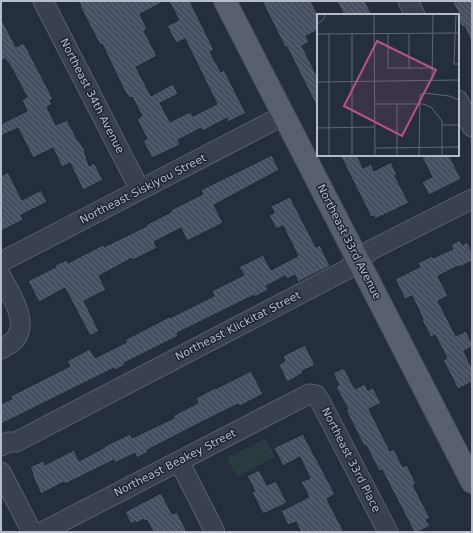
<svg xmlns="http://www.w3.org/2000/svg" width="473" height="533" font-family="'DejaVu Sans',sans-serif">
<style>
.green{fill:#263c3f}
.building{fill:url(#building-back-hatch);stroke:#1f2835}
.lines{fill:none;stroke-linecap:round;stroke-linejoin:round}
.minor-casing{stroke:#565f6c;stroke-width:21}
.major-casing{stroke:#414a57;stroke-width:24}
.minor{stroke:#38414e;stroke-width:19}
.major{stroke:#56606e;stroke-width:22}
.labels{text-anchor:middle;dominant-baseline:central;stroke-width:3;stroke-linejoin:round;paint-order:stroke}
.street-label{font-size:11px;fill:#b4bcc9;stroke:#1d2633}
.inset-road{fill:none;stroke:#5e6776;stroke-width:1}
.view{fill:#bd5182;fill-opacity:0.15;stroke:#bd5182;stroke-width:2}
.inset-edge{fill:none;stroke:#b4bcc9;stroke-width:2}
</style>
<defs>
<pattern id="building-back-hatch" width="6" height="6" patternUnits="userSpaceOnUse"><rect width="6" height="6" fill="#455162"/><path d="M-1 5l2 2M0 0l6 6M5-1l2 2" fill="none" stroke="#5d6877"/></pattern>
</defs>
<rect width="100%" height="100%" fill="#242f3e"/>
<!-- green -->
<path class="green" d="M265 439 275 457 237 477 227 458Z"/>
<!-- building -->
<path class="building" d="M78 1H165L140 14 147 29 144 31 157 56 136 67 151 96 173 84 178 94 160 103 170 122 190 112 193 116 217 104 185 39 176 43 167 26 179 20 169 1H190L214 50 210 52 221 72 224 70 246 113 228 122 227 118 203 131 201 128 178 140 180 145 152 158 143 141 147 139 137 119 142 116 132 97 129 98 127 94H126L102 44 100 45 80 6 81 5Z
M262 1H311L318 15V30L306 36 309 42 302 46 318 78V109L287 47H285Z
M337 1H365L372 15H344Z
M452 1H472V43L464 26 462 27 458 19V12Z
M1 18 16 47 24 43 38 70 53 99 50 100 52 104 47 107 56 125 67 120 78 141H79L84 149 89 166 94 163 103 180 83 190 70 163 62 167 53 148 33 158 18 128 1 136V124L27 111 22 100 27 97 9 63H8L5 59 1 61Z
M272 155 279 170 214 205 223 223 187 241 181 228 154 242 157 248 133 260 132 258 99 276 106 290 84 301 99 331 90 336 65 288 39 302 28 281 56 267 55 265 67 260 68 263 103 245 104 247 147 226 146 225 171 212V210L203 194 201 190Z
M340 155H357L363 168 371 164 374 171 391 162 397 175 395 176 409 203 375 219 374 216 371 217Z
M421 155H449L461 179 429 195 422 182 432 177Z
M8 172 22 200 41 190 47 202 21 215 23 220 1 231V176Z
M290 197 316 247 320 245 330 266 298 282 295 275 287 279 285 276 266 286 268 290 255 297 254 295 177 333 178 336 124 363 125 365 115 370 114 368 1 424V404L12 399 11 396 70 366 67 361 90 349 95 358 127 342 125 340 169 317 170 318 214 296 212 291 244 275 239 267 263 255 271 270 298 256 283 226 276 229 269 215 274 213 271 206Z
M460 240 462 245 467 242 472 252V261L459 267 458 266 438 276 448 296 438 301 456 336 466 331 472 343V347L464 351 472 368V382L458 389 443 360 447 358 435 335 431 337 422 320 423 319 412 296 405 299 395 279 420 267 418 263 432 256 433 258 453 249 451 245Z
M305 345 315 365 302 371 303 373 287 382 279 365 285 361 283 356Z
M344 368 355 389 365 384 368 390 373 388 381 403 369 409 390 451 394 449 403 467 407 465 416 484 413 485 430 518 426 520 430 526 418 532H414L382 470 379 471 366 445 364 446 346 410 348 409 336 387 339 385 333 373Z
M251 371 263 394 240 406 238 404 202 422 147 450 148 452 137 458 135 453 115 463 114 460 65 484 64 482 41 494 32 474 33 473 30 467 43 461 45 465 74 450 79 461 105 447V446L130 434 132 438 174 418 173 416 198 403 196 398 215 388V389Z
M303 434 335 494 327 499 344 532H301L296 522 288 525 281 511 309 497 301 482 310 478 300 457 283 466 274 448Z
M259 470 267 485 276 481 287 503 263 514 252 492 255 491 247 476Z
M161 493 172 514 177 512 187 532H153L147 520 144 521 143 519 137 523 136 521 131 524 125 512Z"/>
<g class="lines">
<!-- minor casing -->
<g class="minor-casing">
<path id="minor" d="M43 1 140 190
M408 1 415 15
M458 100 472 127
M1 262 284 115
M1 276C9 292 29 320 16 338 13 343 6 346 1 349
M1 446 8 442H16L346 270 371 250 472 199
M179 461 215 532
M1 472 32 532
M42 532 309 394 316 395 320 401 388 532"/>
</g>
<!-- major casing -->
<g class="major-casing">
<path id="major" d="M225 1 472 482"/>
</g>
<!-- minor -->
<use href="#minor" class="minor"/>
<!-- major -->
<use href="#major" class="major"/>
</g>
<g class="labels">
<!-- street labels -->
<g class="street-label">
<text transform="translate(92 96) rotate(63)">Northeast 34th Avenue</text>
<text transform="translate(143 189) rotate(-27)">Northeast Siskiyou Street</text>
<text transform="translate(349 242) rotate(63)">Northeast 33rd Avenue</text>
<text transform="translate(238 326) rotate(-27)">Northeast Klickitat Street</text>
<text transform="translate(351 460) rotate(63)">Northeast 33rd Place</text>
<text transform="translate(175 463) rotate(-27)">Northeast Beakey Street</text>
</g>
</g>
<!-- overview -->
<g transform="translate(317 14)">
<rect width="142" height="142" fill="#242f3e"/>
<path class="inset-road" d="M57 0 58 142M139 0 137 50H142M0 10 5 7 9 0M92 19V54M0 20 142 19M12 20V142M35 20V142M71 20V54H115M115 66 116 0M0 68 142 66M58 90H106L114 93 125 107V142M80 90V142M125 111H142M0 114 57 113M58 134 142 133M102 142 103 81 107 79 132 82 142 86"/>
<path class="view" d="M60 27 119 56 85 122 27 92Z"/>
<rect width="142" height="142" class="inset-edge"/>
</g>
<!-- border -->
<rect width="473" height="533" fill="none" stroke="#b4bcc9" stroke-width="4"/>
</svg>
